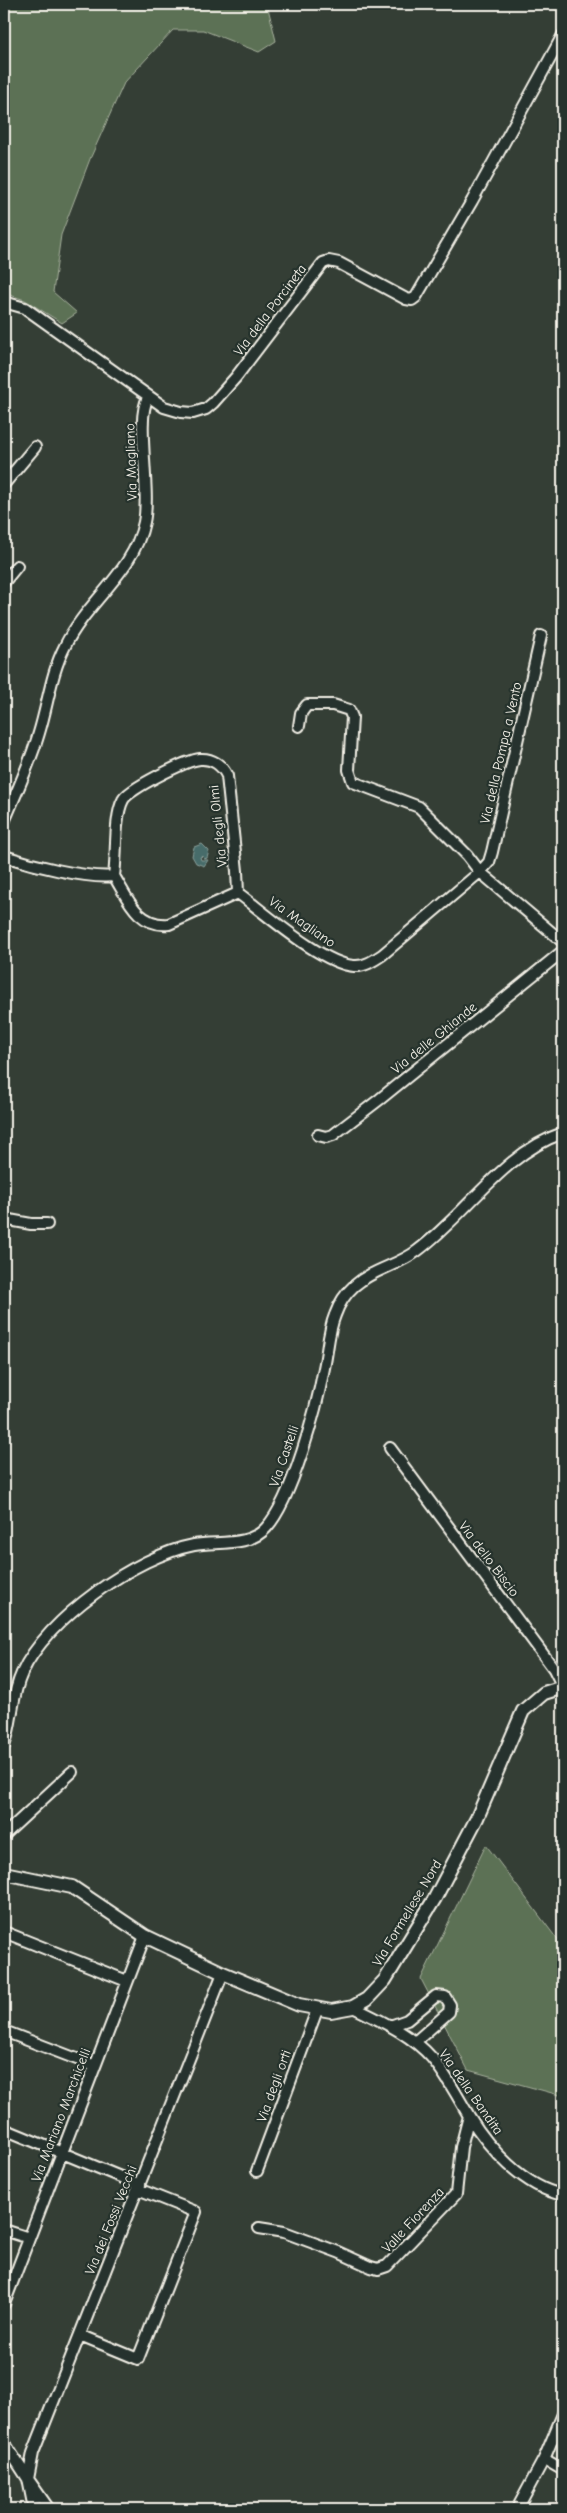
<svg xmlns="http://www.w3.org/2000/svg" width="567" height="2513" font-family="'Comic Neue',sans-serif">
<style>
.green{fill:#5b7155;stroke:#a8b19e}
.water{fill:#476c6a;stroke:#8ca19c}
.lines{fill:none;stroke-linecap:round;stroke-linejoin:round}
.minor-casing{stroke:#f4f1e8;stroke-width:14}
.tertiary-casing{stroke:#f4f1e8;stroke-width:16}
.minor{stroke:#26332d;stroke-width:10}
.tertiary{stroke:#26332d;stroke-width:12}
.labels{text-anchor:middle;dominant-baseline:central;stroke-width:4.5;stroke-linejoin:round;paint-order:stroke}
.street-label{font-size:14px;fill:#f4f1e8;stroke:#26332d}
</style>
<rect width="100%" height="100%" fill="#343e35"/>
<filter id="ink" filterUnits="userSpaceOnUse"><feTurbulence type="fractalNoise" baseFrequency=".02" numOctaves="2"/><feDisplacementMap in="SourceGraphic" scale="10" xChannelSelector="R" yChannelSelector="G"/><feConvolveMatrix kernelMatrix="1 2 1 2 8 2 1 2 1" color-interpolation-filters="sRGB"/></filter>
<g filter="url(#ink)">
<!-- green -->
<path class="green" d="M4 4H267L276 41 259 52 203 30H173L124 83 90 159 61 235 53 292 77 313 62 323 25 300 4 293Z
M486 1845 563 1947V2096L468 2070 421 1979Z"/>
<!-- water -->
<path class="water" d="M202 844 209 851 207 858 204 859 203 856 200 857 201 860H208L204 866 196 863 192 856 194 847Z"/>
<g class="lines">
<!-- minor casing -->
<g class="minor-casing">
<path id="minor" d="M4 302 25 308 164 407 181 412 193 413 206 409 213 403 236 377 323 263 329 261 339 263 406 299 412 300 416 297 472 201 563 35
M4 484 35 447
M4 582 17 566
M299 726 301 713 307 705H333L349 710 352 717 349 770 353 782 419 807 467 855 480 872 489 862 492 852 541 636
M4 822C16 793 30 764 39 733 48 704 51 673 65 646 87 601 134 572 144 522 151 490 135 418 148 398
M4 856C32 865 86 879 114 876 128 899 138 927 169 924L238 893C265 913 322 964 354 966 364 967 373 961 382 955L480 872 563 942
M114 876C117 855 114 817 123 800 128 789 187 760 200 759 212 758 222 765 227 776L237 871 238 893
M318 1135 326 1137 333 1135 380 1099 563 951
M4 1219 31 1224H47
M390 1448 554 1669 563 1687
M4 1746C13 1722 11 1696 22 1673 46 1619 136 1556 194 1545 217 1541 249 1547 266 1528 292 1500 317 1407 324 1368 328 1350 328 1332 335 1315 339 1304 345 1294 354 1286 373 1269 397 1266 417 1251 466 1215 503 1153 563 1133
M4 1835 72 1772
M4 1932 127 1981
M353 2007C381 2021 411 2034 432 2058 447 2076 457 2096 469 2116 489 2149 524 2187 563 2195
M390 2026 407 2020 436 1996 445 1997 450 2005 449 2012 415 2042
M4 2031 95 2066
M4 2129 140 2185
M257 2171 317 2010
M259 2228 284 2232 338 2252 371 2267 378 2269 387 2266 456 2194 461 2147 469 2116
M4 2230 29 2238
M4 2304 145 1936
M80 2335 138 2359 196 2212 138 2189
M4 2442 28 2479 34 2509
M544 2459 563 2470
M49 2509 28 2479 33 2453 223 1973
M517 2509 544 2459 563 2414"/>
</g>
<!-- tertiary casing -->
<g class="tertiary-casing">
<path id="tertiary" d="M4 1873 72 1887 145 1936 223 1973 299 2005 331 2011 353 2007 367 1999 385 1980 435 1898 477 1818 523 1711 544 1693 563 1687"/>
</g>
<!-- minor -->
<use href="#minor" class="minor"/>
<!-- tertiary -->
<use href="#tertiary" class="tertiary"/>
</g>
</g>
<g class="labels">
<!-- street labels -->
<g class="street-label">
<text transform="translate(270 310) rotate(-53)">Via della Porcineta</text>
<text transform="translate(131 462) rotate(-92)">Via Magliano</text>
<text transform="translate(501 753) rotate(-77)">Via della Pompa a Vento</text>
<text transform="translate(218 826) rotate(-96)">Via degli Olmi</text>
<text transform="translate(302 922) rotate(35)">Via Magliano</text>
<text transform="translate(434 1038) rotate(-39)">Via delle Ghiande</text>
<text transform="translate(284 1456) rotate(-71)">Via Castelli</text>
<text transform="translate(489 1559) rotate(53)">Via dello Biscio</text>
<text transform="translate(407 1913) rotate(-59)">Via Formellese Nord</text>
<text transform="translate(274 2086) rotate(-70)">Via degli orti</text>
<text transform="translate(471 2092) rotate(55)">Via della Bandita</text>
<text transform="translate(61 2115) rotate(-69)">Via Mariano Marchicelli</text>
<text transform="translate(111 2220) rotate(-68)">Via dei Fossi Vecchi</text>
<text transform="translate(413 2220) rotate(-47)">Valle Fiorenza</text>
</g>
</g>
<!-- margin -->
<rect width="567" height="2513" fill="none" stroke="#26332d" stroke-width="20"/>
<rect x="10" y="10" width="547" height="2493" fill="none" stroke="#f4f1e8" stroke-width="2" filter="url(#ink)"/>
</svg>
